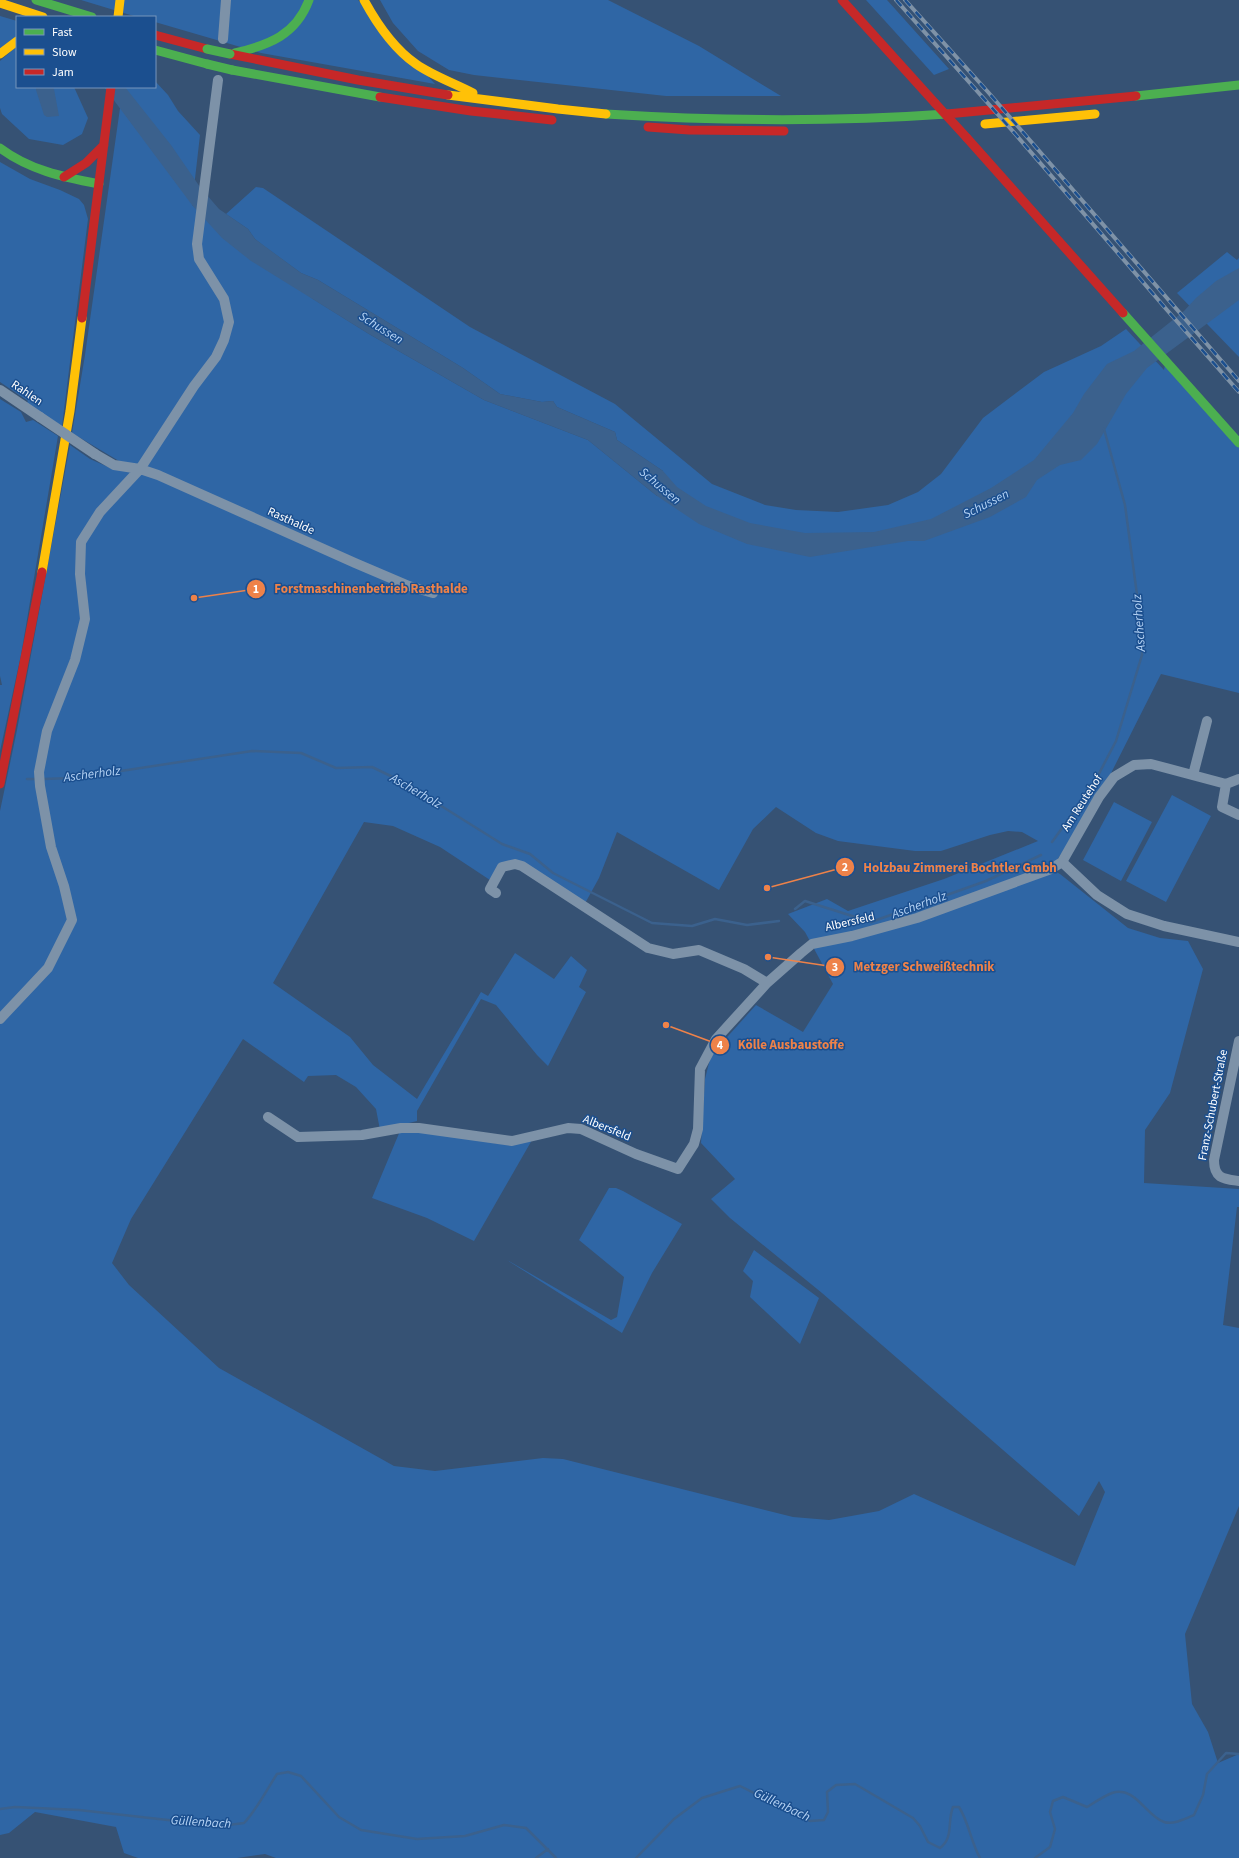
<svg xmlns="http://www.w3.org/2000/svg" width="1239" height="1858" font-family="'Source Sans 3',sans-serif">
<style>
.green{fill:#2f66a5;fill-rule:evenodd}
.water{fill:#3b618d}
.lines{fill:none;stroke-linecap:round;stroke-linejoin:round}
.stream{stroke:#3b618d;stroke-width:2.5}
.street{stroke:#7d92a8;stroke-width:10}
.fast{stroke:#4caf50;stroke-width:9}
.slow{stroke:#ffc107;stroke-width:9}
.jam{stroke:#c62828;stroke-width:9}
.rail-casing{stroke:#7e92a7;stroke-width:4}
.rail{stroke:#1b4f8f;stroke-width:2.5;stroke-dasharray:8;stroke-linecap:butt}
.street-bridge{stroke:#7d92a8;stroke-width:10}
.fast-bridge{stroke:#4caf50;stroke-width:9}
.jam-bridge{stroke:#c62828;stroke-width:9}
.labels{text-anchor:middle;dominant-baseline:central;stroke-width:3;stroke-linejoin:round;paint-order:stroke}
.street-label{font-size:12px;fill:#fff;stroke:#1b4f8f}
.water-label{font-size:13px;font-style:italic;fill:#b5d3f5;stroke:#1b4f8f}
.leader{fill:none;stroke:#ee8249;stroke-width:1.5}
.callout-dot{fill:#ee8249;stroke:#1b4f8f;stroke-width:1.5}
.mark-label{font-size:12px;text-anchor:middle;font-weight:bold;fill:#fff}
.callout-label{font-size:13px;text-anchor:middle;font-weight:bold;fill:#ee8249;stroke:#1b4f8f;stroke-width:3;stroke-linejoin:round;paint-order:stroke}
</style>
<rect width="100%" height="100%" fill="#365274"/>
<!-- green -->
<path class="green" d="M81 0H358L435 84 261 53 155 22V17H137Z
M380 0H608L699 46 781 96H666L474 75 449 70 418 51 393 23Z
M866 0H887L949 69 934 75Z
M0 16 17 21V41L0 54Z
M17 46V87H74L88 118 82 134 63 145 29 139 2 114 0 108V61Z
M155 81 168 95 178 111 200 135 192 205 313 299 369 334 484 400 588 440 657 496 663 471 617 440 615 432 557 407 553 401 542 402 500 394 463 368 318 280 301 273 264 246 255 239 248 229 226 214 256 187 263 188 470 327 615 404 712 484 765 505 796 510 838 512 888 505 918 492 941 474 983 418 1044 372 1101 346 1126 329 1164 370 1166 360 1239 443V693L1161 674 1099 797 1051 869 1060 874 1128 928 1160 938 1188 941 1203 969 1170 1093 1145 1130 1144 1183 1239 1189V1207H1237L1223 1325 1239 1328V1506L1185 1634 1192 1704 1208 1732 1218 1763 1239 1754V1858H276L265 1854 237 1858H138L124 1853 116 1827 35 1812 9 1833 0 1835V811L17 730 70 445 90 459 115 470 119 461 72 433 85 355 123 87H155ZM776 807 816 833 838 841 915 851H941L990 835 1008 831 1022 832 1038 841 944 879 848 911 827 899 788 914 805 932 833 984 803 1032 756 1005 711 1055 705 1079 701 1143 735 1179 711 1199 730 1218 822 1293 1079 1516 1099 1481 1105 1492 1075 1566 914 1494 879 1511 829 1520 793 1517 563 1459 543 1458 435 1471 394 1466 219 1368 129 1285 112 1263 131 1219 243 1039 304 1082 308 1076 336 1075 356 1087 376 1109 380 1130 417 1121V1111L481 999 496 1005 537 1055 548 1066 586 992 579 987 587 970 571 956 554 979 515 953 488 996 481 992 417 1099 373 1065 350 1037 273 983 364 822 393 826 440 847 493 882 508 864 522 866 583 907 599 878 617 832 719 890 753 829Z
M0 162 30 179 60 190 79 199 84 205 88 219 62 426 26 404 28 401 0 382Z
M1227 252 1237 260 1239 258V357L1177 293Z
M0 399 21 412 26 422 33 420 58 436 21 655 0 751V685H2L0 676Z
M1172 795 1211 816 1166 902 1126 881Z
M1114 802 1152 822 1121 881 1083 860Z
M422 1130 499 1144 532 1140 474 1241 427 1218 372 1198 400 1131Z
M609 1188H616L623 1191 682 1224 652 1273 622 1333 507 1260 611 1320 617 1317 624 1277 579 1240Z
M754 1250 819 1298 800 1344 750 1297 753 1281 743 1271Z"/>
<!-- water -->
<path class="water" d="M36 87H52L54 89 59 116 47 117 44 115 36 90Z
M104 87H125L171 145 200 187 219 209 248 229 255 239 301 273 318 280 463 368 500 394 542 402 553 401 557 407 615 432 617 440 663 471 677 487 706 506 750 523 805 533 874 532 931 519 991 488 1034 460 1073 413 1084 394 1107 364 1134 351 1184 311 1196 298 1216 281 1239 268V300L1147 368 1126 394 1097 444 1081 460 1060 465 1037 480 1026 497 990 517 924 541H908L810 557 747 544 699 524 657 496 588 440 484 400 369 334 251 261 222 238 192 205Z"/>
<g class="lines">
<!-- stream -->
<path class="stream" d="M27 779H37
M42 779 75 778 252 751 301 753 336 768 372 767 403 782 502 844 530 854 553 873 652 923 692 926 715 919 747 925 779 921
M1052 842 1092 787 1116 741 1142 655V632L1125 505 1104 429
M795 909 805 901 871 922 986 881 1041 855
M0 1809 15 1807 79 1810 221 1826 244 1823C257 1809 266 1791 277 1774L288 1772 301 1776 339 1817 361 1830 417 1839 465 1836 504 1825 526 1828 556 1858
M536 1858 548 1849
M636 1858 674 1819 702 1798 740 1786 810 1821 824 1820 828 1812 827 1792 836 1785 855 1784 913 1818 920 1826 928 1842 940 1848C954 1838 947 1821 953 1807H959C969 1823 971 1842 980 1858
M1035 1858 1050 1847 1055 1829 1050 1812 1053 1801 1063 1797 1087 1807C1095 1802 1104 1796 1112 1793 1135 1785 1146 1816 1164 1822 1173 1825 1185 1819 1194 1815L1203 1795 1207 1774 1226 1753 1239 1754"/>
<!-- street -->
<path class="street" d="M223 39 226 0
M0 390 40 417
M95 454 114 465 140 469 158 475 355 563 409 586 433 593
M1193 775 1207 721
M1226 784 1222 807 1239 815
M1062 862 1097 895 1127 914 1164 926 1239 942
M496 893 490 889 502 867 515 864 522 866 648 948 673 954 699 950 744 969 767 983
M0 1019 48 968 72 920 64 886 51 847 40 786 39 772 47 731 75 660 85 619 80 574 81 542 100 512 140 469 194 386 216 357 224 340 229 322 224 299 199 259 197 244 218 80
M1239 1041 1214 1160C1214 1179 1224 1179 1239 1181
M268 1117 298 1137 362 1135 401 1128H419L512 1141 568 1128 581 1129 636 1154 678 1169 694 1144 698 1129 700 1069 716 1039 767 983 801 953 812 944 852 936 917 918 1051 869 1062 862 1099 797 1114 777 1134 765 1151 764 1226 784 1239 779"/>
<!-- fast -->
<path class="fast" d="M36 0 92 17
M155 50 207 64
M235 53C269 45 296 35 309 0
M232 70 380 97
M1136 96 1239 85
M606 114C719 121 834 122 947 114
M0 148C29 170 63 177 99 184
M1123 313 1239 443"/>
<!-- slow -->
<path class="slow" d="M364 0C377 24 393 48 416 64 433 76 454 83 473 93
M0 3 43 17
M118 17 120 0
M0 54 17 41
M448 95 558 109 606 114
M985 124 1095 114
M42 572 70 411 82 318"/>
<!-- jam -->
<path class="jam" d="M842 0 935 103
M155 35 207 49
M230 54 358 80 448 95
M380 97 471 111 552 120
M947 114 1136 96
M648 127 689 130 784 131
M967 138 1123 313
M64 177 86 163 104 145
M82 318 111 87
M0 784 42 572"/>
<!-- rail casing -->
<g class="rail-casing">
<path id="rail" d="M896 0 1017 136 1167 310 1239 392
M905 0 988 92 1239 381"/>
</g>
<!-- rail -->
<use href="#rail" class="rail"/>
<!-- street-bridge -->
<path class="street-bridge" d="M40 417 95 454"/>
<!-- fast-bridge -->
<path class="fast-bridge" d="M207 49 230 54
M207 64 232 70"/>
<!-- jam-bridge -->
<path class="jam-bridge" d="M935 103 967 138"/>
</g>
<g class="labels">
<!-- street labels -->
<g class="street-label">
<text transform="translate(27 393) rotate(34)">Rahlen</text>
<text transform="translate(291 521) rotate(24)">Rasthalde</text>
<text transform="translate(1082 803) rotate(-57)">Am Reutehof</text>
<text transform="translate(850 922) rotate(-13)">Albersfeld</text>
<text transform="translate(1213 1105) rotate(-79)">Franz-Schubert-Straße</text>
<text transform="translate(607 1128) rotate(22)">Albersfeld</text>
</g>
<!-- water labels -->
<g class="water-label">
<text transform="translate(381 328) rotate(32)">Schussen</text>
<text transform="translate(660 486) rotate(40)">Schussen</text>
<text transform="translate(986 504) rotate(-27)">Schussen</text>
<text transform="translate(1139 623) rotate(-94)">Ascherholz</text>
<text transform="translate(92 774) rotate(-7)">Ascherholz</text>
<text transform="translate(416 791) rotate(30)">Ascherholz</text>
<text transform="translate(919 905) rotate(-20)">Ascherholz</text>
<text transform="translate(782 1805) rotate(25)">Güllenbach</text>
<text transform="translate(201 1822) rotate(4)">Güllenbach</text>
</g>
</g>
<!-- callouts -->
<path class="leader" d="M194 598L256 589M767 888L845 867M768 957L835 967M666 1025L720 1045"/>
<g class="callout-dot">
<circle cx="194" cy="598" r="4"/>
<circle cx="767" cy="888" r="4"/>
<circle cx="768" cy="957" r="4"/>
<circle cx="666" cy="1025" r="4"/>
<circle cx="256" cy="589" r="10"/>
<circle cx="845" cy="867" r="10"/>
<circle cx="835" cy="967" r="10"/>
<circle cx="720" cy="1045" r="10"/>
</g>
<g class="mark-label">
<text x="256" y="593">1</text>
<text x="845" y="871">2</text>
<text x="835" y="971">3</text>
<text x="720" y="1049">4</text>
</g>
<g class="callout-label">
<text x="371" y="593">Forstmaschinenbetrieb Rasthalde</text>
<text x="960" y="872">Holzbau Zimmerei Bochtler Gmbh</text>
<text x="924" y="971">Metzger Schweißtechnik</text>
<text x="791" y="1049">Kölle Ausbaustoffe</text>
</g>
<!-- legend -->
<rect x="16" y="16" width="140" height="72" fill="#1b4f8f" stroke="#7695bc"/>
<rect x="24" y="29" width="20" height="6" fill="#4caf50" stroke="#7695bc"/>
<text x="52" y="36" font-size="12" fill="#ffffff">Fast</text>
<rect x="24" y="49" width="20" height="6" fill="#ffc107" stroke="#7695bc"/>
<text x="52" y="56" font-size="12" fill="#ffffff">Slow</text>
<rect x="24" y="69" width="20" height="6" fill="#c62828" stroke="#7695bc"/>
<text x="52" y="76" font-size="12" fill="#ffffff">Jam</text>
</svg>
